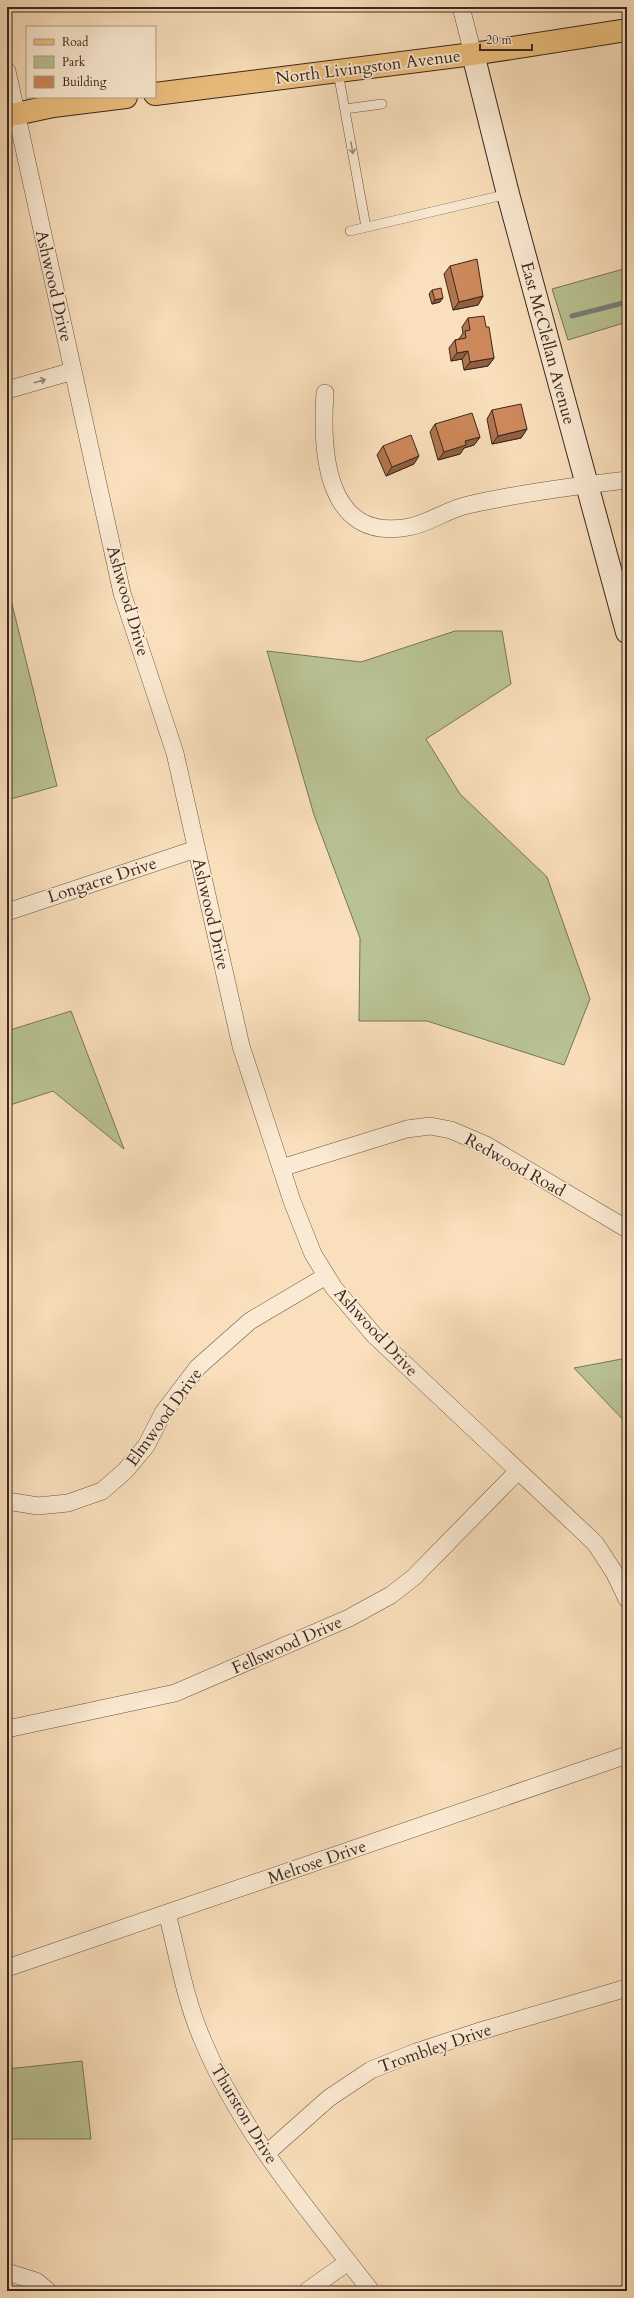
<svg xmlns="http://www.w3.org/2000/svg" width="634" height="2298" font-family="Cardo,serif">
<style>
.green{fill:#b9c293;stroke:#7a7459}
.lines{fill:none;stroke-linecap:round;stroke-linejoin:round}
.stream{stroke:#77807a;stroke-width:5}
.lane-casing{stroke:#6b5546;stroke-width:10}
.street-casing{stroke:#6b5546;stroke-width:18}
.secondary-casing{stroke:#3c271f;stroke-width:24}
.primary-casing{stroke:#3c271f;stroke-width:24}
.lane{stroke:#fbead3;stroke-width:9}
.street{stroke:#fbead3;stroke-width:17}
.secondary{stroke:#fbead3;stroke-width:22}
.primary{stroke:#ecc07e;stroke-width:22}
.wall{fill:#b0754e;stroke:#3c271f}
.shaded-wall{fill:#905f40;stroke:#3c271f}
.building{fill:#cd885b;stroke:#3c271f}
.oneway{stroke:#9c8879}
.labels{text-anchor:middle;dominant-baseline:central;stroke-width:3.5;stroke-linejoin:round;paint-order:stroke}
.street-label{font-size:17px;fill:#3c271f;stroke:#fbead3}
</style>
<rect width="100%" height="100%" fill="#f9dfbb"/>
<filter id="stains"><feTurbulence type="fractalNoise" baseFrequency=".005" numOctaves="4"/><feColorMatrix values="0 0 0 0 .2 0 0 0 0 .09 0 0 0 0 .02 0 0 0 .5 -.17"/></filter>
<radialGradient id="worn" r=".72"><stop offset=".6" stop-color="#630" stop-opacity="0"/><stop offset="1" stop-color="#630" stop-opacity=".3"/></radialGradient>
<!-- green -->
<path class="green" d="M627 268V322L568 340 552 289Z
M7 584 57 786 7 800Z
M455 631H502L511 684 426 739 460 794 547 877 590 999 564 1065 427 1021H359L360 938 314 815 267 651 361 662Z
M71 1011 124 1149 53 1091 7 1106V1031Z
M627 1358V1424L574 1368Z
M82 2061 91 2139H7V2069Z"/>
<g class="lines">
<!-- stream -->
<path class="stream" d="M572 316 627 302"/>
<!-- lane casing -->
<g class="lane-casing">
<path id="lane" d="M338 72 366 227
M345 109 382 104
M350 231 508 194"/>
</g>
<!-- street casing -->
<g class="street-casing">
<path id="street" d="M461 7 473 54
M7 71 122 593 175 753 241 1046 292 1201 313 1254 334 1288 374 1335 595 1543 614 1572 627 1599
M7 390 73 371
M325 393C321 451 325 543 409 527 430 523 448 509 468 505 520 493 574 486 627 480
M7 912 196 849
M281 1168 407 1129 430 1126 451 1130 486 1145 627 1229
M7 1501 38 1506 68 1503 102 1491 125 1471 146 1446 163 1413 198 1367 250 1321 326 1276
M7 1729 175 1693 349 1618 391 1595 414 1577 518 1471
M167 1913C178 1956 185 2000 203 2041 242 2134 310 2212 371 2291
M7 1968 627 1755
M267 2153 329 2098 371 2070 416 2052 477 2032 627 1988
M7 2272 36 2281 48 2291
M307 2291 348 2262"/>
</g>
<!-- secondary casing -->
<g class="secondary-casing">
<path id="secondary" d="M473 54 508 194 627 632"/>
</g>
<!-- primary casing -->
<g class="primary-casing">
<path id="primary" d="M155 94 473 54 627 30
M7 116 53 106 126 97"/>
</g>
<!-- lane -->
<use href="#lane" class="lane"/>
<!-- street -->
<use href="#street" class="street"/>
<!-- secondary -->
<use href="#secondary" class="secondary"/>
<!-- primary -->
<use href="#primary" class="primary"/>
</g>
<!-- wall -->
<path class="wall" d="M450 266 483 296 478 305 453 310 444 274Z
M432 290 440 302 432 304 429 294Z
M468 318 486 327 494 358 488 366 464 370 462 359 451 361 449 348 455 340 459 339 463 333 462 327Z
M492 410 527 429 521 438 492 444 487 419Z
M435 424 480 437 474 445 464 448 460 454 438 460 430 432Z
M383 446 414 464 386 476 377 455Z"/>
<!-- shaded-wall -->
<path class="shaded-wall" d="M483 296 478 305 453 310 459 302Z
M443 298 440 302 432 304 435 300Z
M468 351 462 359 451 361 457 353Z
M494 358 488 366 464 370 470 362Z
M527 429 521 438 492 444 498 436Z
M480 437 474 445 464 448 460 454 438 460 444 452 465 441Z
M419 456 414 464 386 476 392 467Z"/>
<!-- building -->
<path class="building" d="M477 259 483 296 459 302 450 266Z
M441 288 443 298 435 300 432 290Z
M484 316 486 327H489L494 358 470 362 468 351 457 353 455 340 466 338 465 331 470 330 468 318Z
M521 404 527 429 498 436 492 410Z
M472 413 480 437 465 441 466 445 444 452 435 424Z
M411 435 419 456 392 467 383 446Z"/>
<!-- one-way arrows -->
<defs><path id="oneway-shaft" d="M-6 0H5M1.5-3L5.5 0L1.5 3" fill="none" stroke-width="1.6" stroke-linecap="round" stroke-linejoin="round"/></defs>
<g class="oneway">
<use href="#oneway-shaft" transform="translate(352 148) rotate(80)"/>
<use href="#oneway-shaft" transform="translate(40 381) rotate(-16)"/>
</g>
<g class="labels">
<!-- street labels -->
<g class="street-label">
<text transform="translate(368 67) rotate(-7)">North Livingston Avenue</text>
<text transform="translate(54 286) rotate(77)">Ashwood Drive</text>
<text transform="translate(548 343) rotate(75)">East McClellan Avenue</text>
<text transform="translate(128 601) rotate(74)">Ashwood Drive</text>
<text transform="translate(102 880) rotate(-18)">Longacre Drive</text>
<text transform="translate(211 914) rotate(77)">Ashwood Drive</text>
<text transform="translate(515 1165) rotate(29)">Redwood Road</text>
<text transform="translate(376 1332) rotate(47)">Ashwood Drive</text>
<text transform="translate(164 1417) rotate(-54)">Elmwood Drive</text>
<text transform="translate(287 1645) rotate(-24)">Fellswood Drive</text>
<text transform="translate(317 1862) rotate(-19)">Melrose Drive</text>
<text transform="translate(435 2048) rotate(-19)">Trombley Drive</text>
<text transform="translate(244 2114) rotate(59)">Thurston Drive</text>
</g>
</g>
<!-- margin -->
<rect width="634" height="2298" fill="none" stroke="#f9dfbb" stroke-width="24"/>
<rect x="8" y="8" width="618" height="2282" fill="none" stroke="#3c271f" stroke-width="2"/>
<rect x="12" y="12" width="610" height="2274" fill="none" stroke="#3c271f"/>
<!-- legend -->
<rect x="26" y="26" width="130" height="72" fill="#fbead3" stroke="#af9c8b"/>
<rect x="34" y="39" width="20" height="6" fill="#ecc07e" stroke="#af9c8b"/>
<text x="62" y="46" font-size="12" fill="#3c271f">Road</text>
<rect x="34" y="56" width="20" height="12" fill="#b9c293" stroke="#af9c8b"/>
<text x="62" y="66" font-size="12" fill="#3c271f">Park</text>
<rect x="34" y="76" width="20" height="12" fill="#cd885b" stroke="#af9c8b"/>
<text x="62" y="86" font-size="12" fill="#3c271f">Building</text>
<!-- scale -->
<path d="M480 44v6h52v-6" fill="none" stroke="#3c271f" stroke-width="2"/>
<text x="486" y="44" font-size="12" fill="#3c271f" stroke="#fbead3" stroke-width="3" paint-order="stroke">20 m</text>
<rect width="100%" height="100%" filter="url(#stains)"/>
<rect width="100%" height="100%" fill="url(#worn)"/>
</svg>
